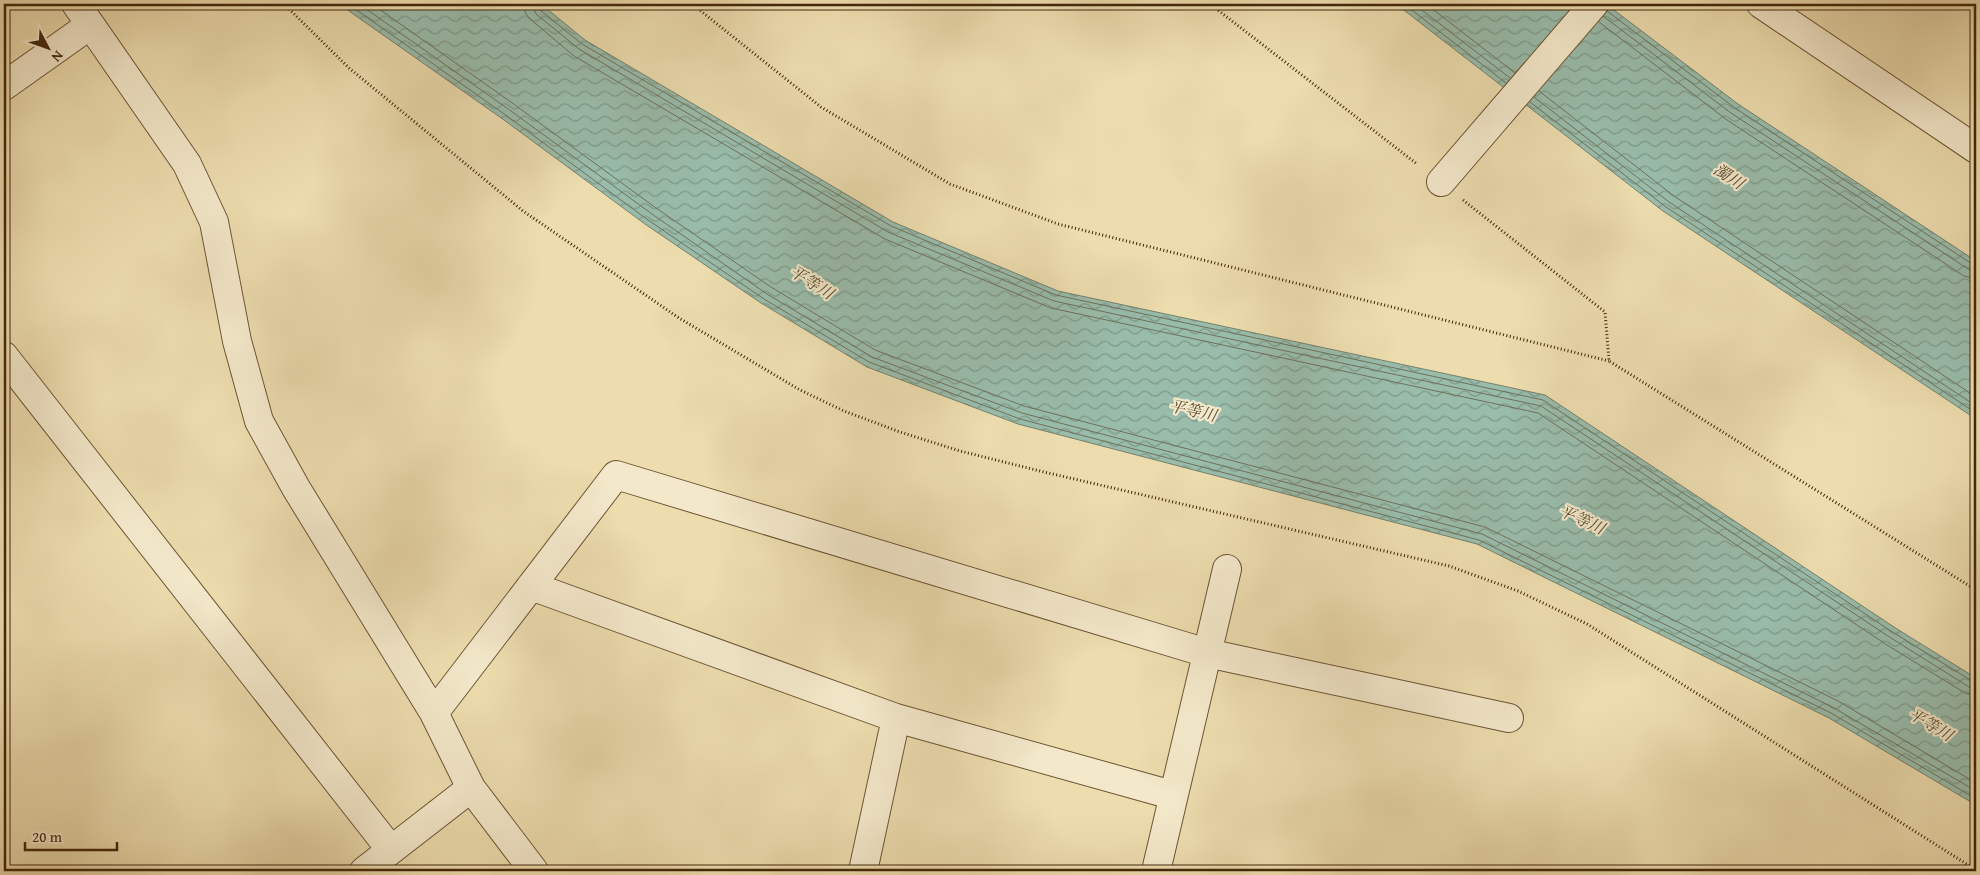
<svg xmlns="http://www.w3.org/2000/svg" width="1980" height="875" font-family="'Gentium Book Plus','Noto Serif JP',serif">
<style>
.water{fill:url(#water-waves);stroke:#77806b}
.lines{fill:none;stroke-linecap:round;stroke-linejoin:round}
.shore{stroke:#6e715b;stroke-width:1}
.minor-casing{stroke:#6d5434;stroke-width:30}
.path{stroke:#43260b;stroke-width:3;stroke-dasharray:1 2.5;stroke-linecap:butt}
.minor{stroke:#f3e8ca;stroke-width:28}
.labels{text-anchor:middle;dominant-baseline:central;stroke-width:4.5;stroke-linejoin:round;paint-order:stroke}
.water-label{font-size:16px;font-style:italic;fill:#584c33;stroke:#f3e8ca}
</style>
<defs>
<pattern id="water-waves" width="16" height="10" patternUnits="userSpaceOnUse" patternTransform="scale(1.25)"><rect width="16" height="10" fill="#99bcab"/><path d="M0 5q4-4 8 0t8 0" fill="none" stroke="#7e9989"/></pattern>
</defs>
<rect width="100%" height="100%" fill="#ecdcae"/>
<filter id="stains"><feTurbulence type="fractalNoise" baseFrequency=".004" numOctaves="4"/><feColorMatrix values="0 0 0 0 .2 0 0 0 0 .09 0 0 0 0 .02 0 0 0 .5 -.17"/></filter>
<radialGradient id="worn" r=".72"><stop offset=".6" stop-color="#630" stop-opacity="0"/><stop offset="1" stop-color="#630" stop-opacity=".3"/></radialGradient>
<!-- water -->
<path class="water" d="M339 4H541L585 40 893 222 1058 291 1545 395 1897 629 1976 678V805L1829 718 1477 544 1018 424 867 367 761 303 645 224 504 120Z
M1396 4H1606L1738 104 1976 261V419L1663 211Z"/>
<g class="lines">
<!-- shore -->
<path class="shore" d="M348 4 507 116 648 220 764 299 869 362 1020 419 1479 540 1831 713 1976 799
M359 4 511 111 652 214 767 294 872 357 1022 413 1482 534 1834 708 1976 791
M372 4 515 105 656 208 771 287 875 350 1024 406 1485 527 1838 701 1976 783
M524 4 525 12 529 18 574 56 885 239 1051 308 1538 413 1887 645 1965 693 1976 696
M532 4 536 14 579 49 888 232 1054 301 1541 406 1891 638 1969 687 1976 688
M538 4 540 10 582 44 891 226 1056 295 1543 400 1894 633 1972 681 1976 682
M1404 4 1506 83
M1414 4 1510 78
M1426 4 1515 73
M1607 11 1735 108 1972 264 1976 265
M1603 16 1731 113 1968 269 1976 271
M1599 22 1727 120 1964 276 1976 279
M1539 91 1674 196 1976 397
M1534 97 1669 202 1976 406
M1530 102 1666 207 1976 413"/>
<!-- minor casing -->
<g class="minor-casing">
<path id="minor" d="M76 4 187 164 214 222 237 341 259 421 296 488 434 713 471 788 534 871
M1761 4 1976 149
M4 86 90 25
M1441 182 1594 4
M4 356 391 850
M531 586 896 718 1172 795
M434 713 616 475 1207 653 1509 718
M364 871 471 788
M863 871 896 718
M1156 871 1227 569"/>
</g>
<!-- path -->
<path class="path" d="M284 4 349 68 523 211 679 318 800 390 844 411 900 432 960 451 1044 472 1449 566 1518 591 1587 624 1976 870
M692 4 821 107 950 184 1058 224 1609 361
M1210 4 1417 164
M1463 200 1605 312 1609 361 1976 590"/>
<!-- minor -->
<use href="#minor" class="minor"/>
</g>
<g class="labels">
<!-- water labels -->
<g class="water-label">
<text transform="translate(1729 176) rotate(33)">濁川</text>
<text transform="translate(812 282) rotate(32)">平等川</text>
<text transform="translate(1193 410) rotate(13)">平等川</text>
<text transform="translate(1582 519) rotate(25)">平等川</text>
<text transform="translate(1931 724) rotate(31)">平等川</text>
</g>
</g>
<!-- margin -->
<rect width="1980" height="875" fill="none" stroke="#ecdcae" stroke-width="20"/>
<rect x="5" y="5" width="1970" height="865" fill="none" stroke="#43260b" stroke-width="2.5"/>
<rect x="10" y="10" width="1960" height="855" fill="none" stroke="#43260b"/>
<!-- north arrow -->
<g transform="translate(48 48) rotate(131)" stroke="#f3e8ca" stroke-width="4" paint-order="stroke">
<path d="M0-4L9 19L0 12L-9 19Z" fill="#43260b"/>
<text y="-8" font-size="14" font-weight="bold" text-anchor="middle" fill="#43260b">N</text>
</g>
<!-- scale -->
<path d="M25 842v8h92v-8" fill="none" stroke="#43260b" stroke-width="2.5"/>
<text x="32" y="842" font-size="15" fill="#43260b" stroke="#f3e8ca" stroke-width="4" paint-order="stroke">20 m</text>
<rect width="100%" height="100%" filter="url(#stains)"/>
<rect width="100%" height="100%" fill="url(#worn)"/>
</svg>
